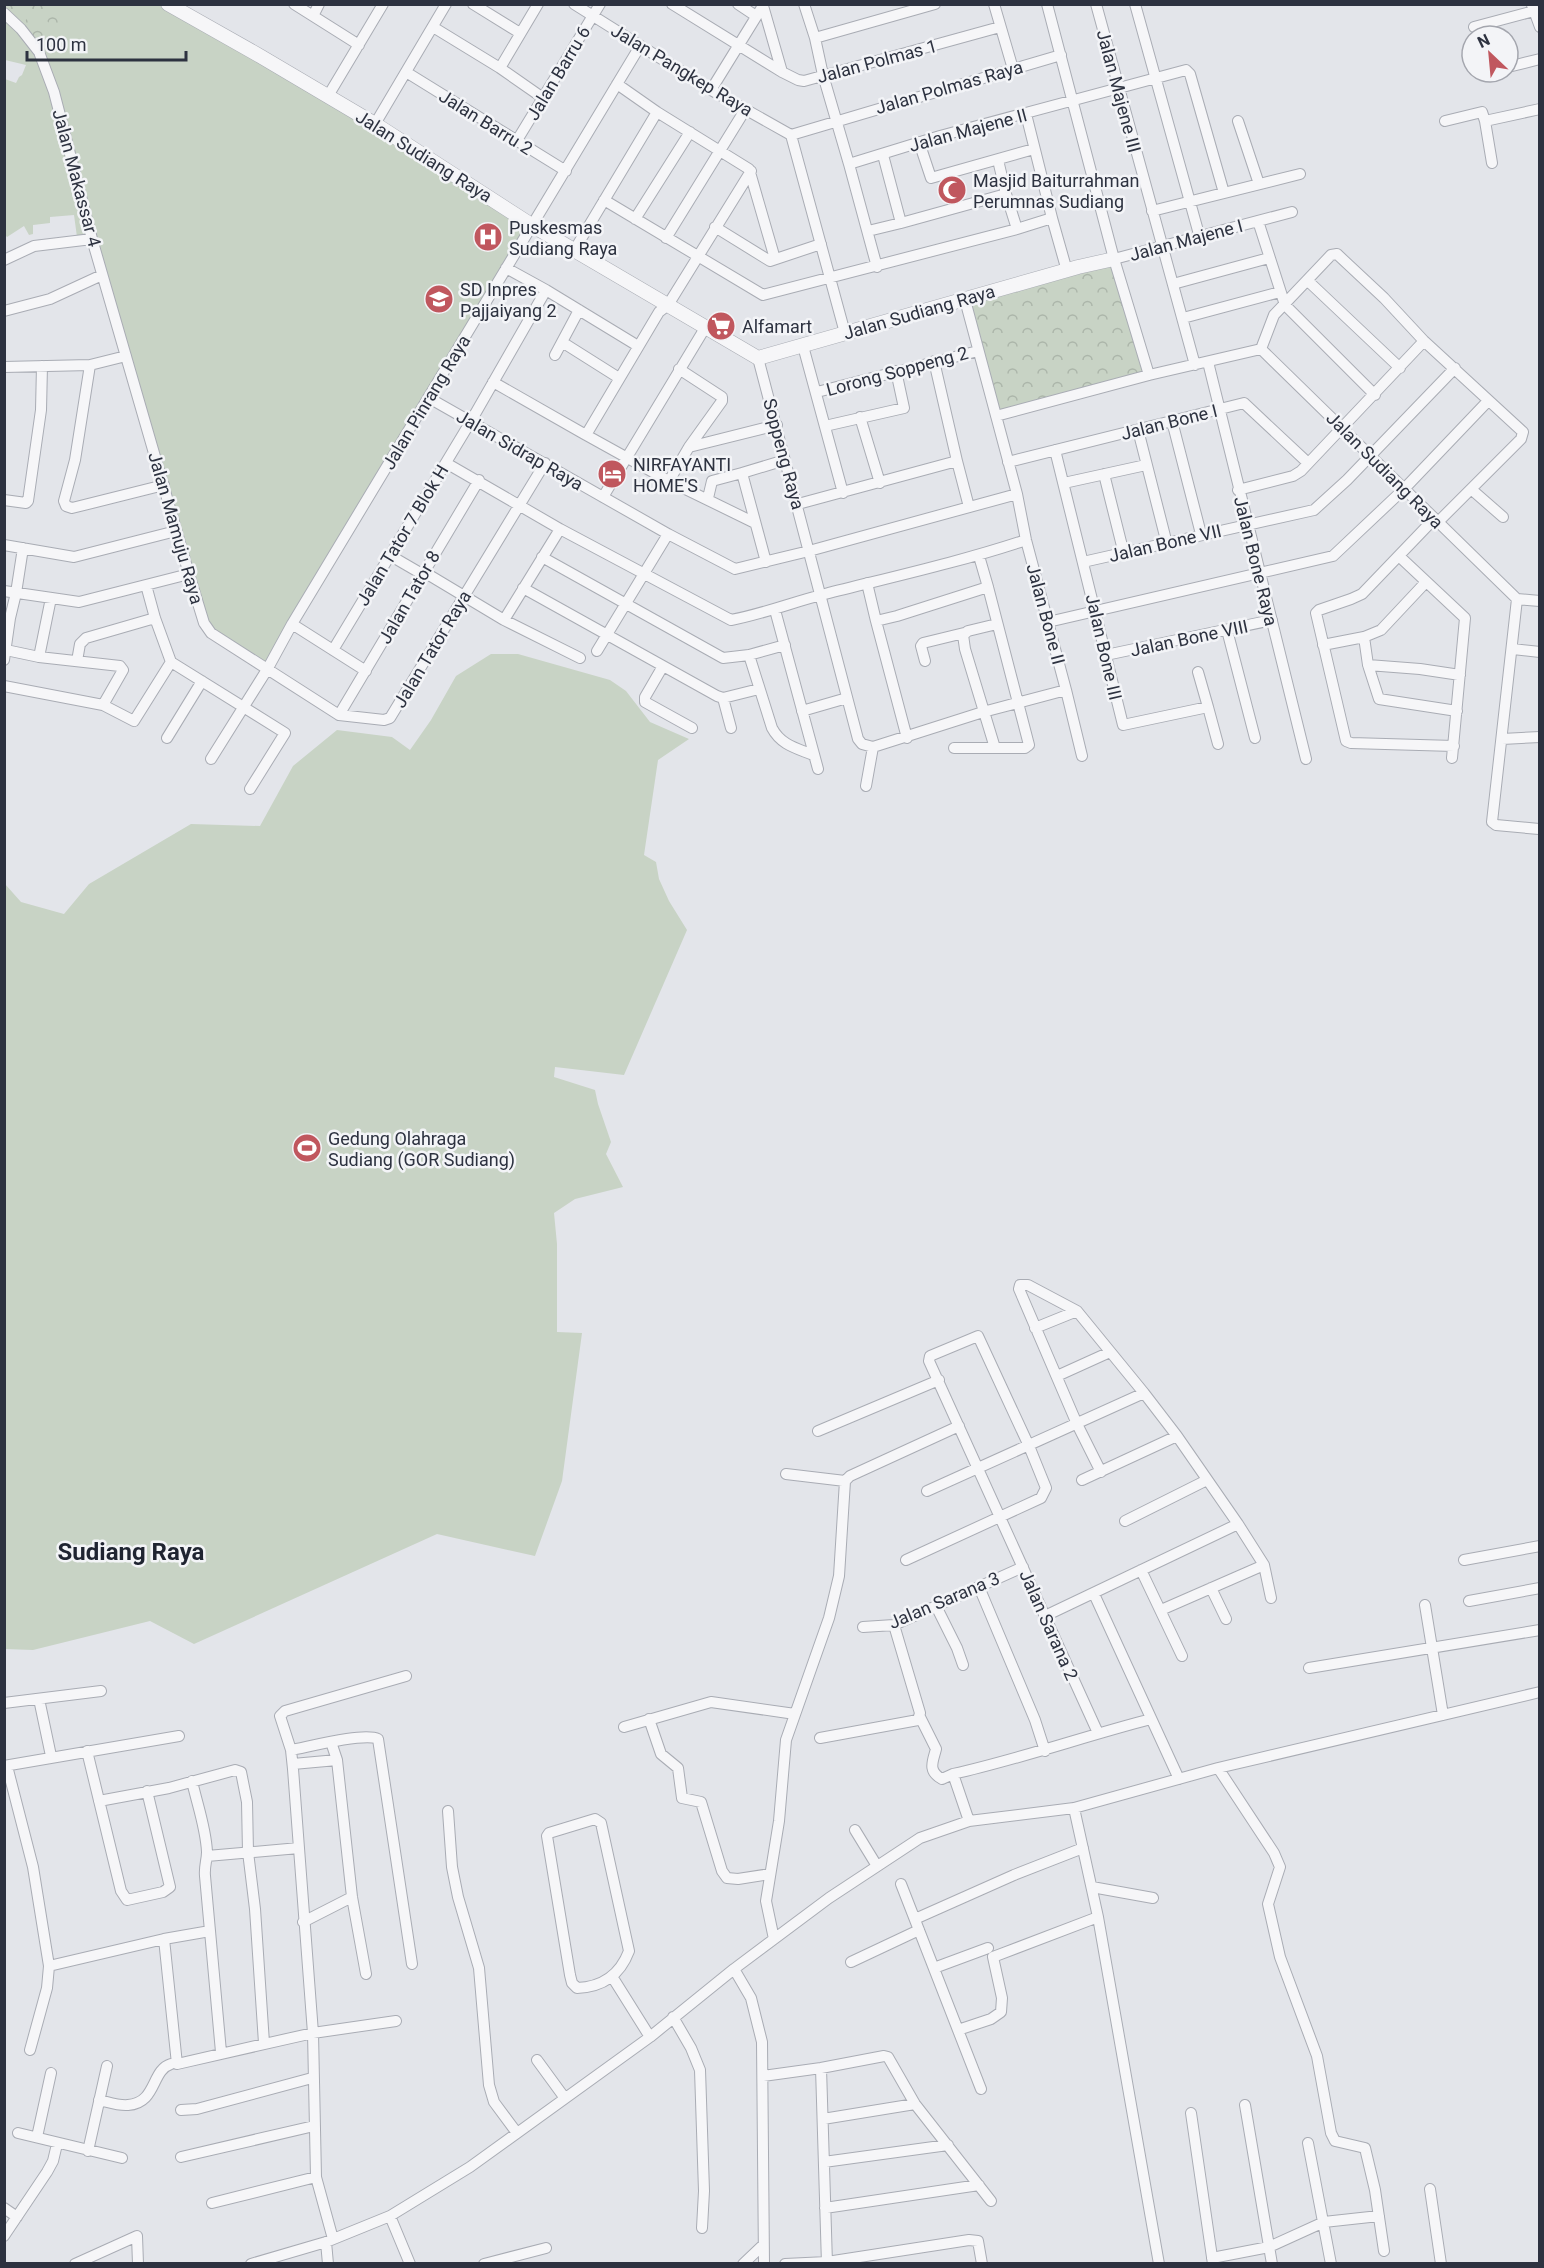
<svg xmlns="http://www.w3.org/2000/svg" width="1544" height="2268" font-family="Roboto,sans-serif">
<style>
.green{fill:#c8d3c5}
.forest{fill:url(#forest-crowns)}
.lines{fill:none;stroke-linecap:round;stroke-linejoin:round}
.minor-casing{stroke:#a9acb4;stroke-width:12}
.tertiary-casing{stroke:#a9acb4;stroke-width:15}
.minor{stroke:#f6f6f8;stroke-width:10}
.tertiary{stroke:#f6f6f8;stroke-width:14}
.labels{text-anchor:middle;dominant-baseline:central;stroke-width:5;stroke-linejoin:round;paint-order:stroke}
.street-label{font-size:18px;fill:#2d3240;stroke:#f3f4f7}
.poi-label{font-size:18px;fill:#2d3240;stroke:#f3f4f7;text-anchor:start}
.district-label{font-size:24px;font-weight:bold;fill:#1f2431;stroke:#f3f4f7}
</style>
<defs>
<pattern id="forest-crowns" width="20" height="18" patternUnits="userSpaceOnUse" patternTransform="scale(1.5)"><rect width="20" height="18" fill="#c8d3c5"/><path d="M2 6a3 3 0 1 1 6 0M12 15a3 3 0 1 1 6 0" fill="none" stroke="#acb6aa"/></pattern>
</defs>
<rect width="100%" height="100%" fill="#e3e5ea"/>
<!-- green -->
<path class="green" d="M5 5H168L533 226 268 668 211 633 92 239 77 237 74 215 50 217V223L33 225V234L29 235 24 226 7 237 5 235V79L16 83 19 77 22 75 26 65 5 60Z
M491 654H518L610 680 626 691 650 722 689 739 658 760 644 855 656 862 659 879 669 901 687 930 624 1075 555 1067 554 1077 595 1090 598 1104 611 1142 606 1154 623 1187 575 1199 554 1213 557 1244V1332L582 1333 562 1481 535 1556 437 1534 194 1644 150 1621 33 1650 5 1649V884L21 902 64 914 89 884 191 824 260 826 293 766 337 730 392 737 410 750 431 720 456 676Z"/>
<!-- forest -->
<path class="forest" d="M4 5C28 5 49 4 71 12L72 17 61 22 64 25 63 30 59 34 54 32 53 26 55 20 50 24 45 19 40 20 53 47 48 52H39L21 29 24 22 30 15 25 11H17V18L5 12Z
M1114 259 1149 375 996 416 965 300Z"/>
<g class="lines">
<!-- minor casing -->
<g class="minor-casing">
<path id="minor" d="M294 4 359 45
M473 4 520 33
M574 4 711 90 791 135
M672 4 782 72 798 80 804 81 1000 27
M738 4 756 16
M804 4 815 38
M994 4 1013 69
M1047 4 1114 259 1149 375
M1096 4 1195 365
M1135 4 1200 238
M1532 5 1540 27
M763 6 782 72
M4 13 21 29 39 52 54 92 92 239 189 574 204 623 211 633 339 715 384 720 390 718 545 463
M313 16 319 4
M433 27 500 68 543 98
M1474 27 1534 11
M1508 67 1540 59
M500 68 538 4
M406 72 566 171
M1482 74 1490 72
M617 84 657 112 749 169 775 259
M711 90 764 4
M328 96 383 4
M1026 114 1052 218
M1238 121 1259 184
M1445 121 1482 112 1485 121 1540 109
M1485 121 1492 163
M375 124 446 4
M791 135 1061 55
M791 135 845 333
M516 142 600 4
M919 142 931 178 1034 149
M849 164 823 75 815 38 935 4
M1006 194 1017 229
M604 200 763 295 1017 229 1052 218 1067 271
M1152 211 1300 174
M635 219 690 132
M1258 221 1285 305 1375 395
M901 223 1006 194 998 160
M715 227 770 261 821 244
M868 231 901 223 883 155
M666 238 745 110
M575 249 657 112
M1114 259 1292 212
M4 260 34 246 92 239
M877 267 849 164 940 136 1186 70 1190 74 1224 193
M506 268 546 290
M1308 281 1400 368
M1173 284 1269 258
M965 300 1017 494 1026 540 1066 690 1082 756
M4 311 50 299 102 275
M1183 318 1280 292
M562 342 619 378
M803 346 843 493
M1261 349 1274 315 1331 255 1337 254 1384 298 1424 341 1523 432 1521 439 1437 523
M1261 349 1517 599 1540 601
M555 355 579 310
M758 358 858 739 862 744 873 747 983 712 1066 690
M1208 362 1306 759
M90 365 126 356
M4 367 90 365 75 460 64 501 66 506 72 508 164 485
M679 369 722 397V401L689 447
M493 382 586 435 653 322 659 312 668 305 751 171
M817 392 978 351
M429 398 668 534 735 569 809 551 1017 494
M996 416 1149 375 1261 349
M860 417 880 483
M1172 421 1201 534
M825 426 904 408 896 371
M1138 430 1167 544
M586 435 669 481 689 447 777 425
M1055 450 1123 725 1208 707 1198 672
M957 461 969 507
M1008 462 1244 403 1308 463
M446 463 560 529 731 620C763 614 793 602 825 594 892 577 960 562 1026 540
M1104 474 1124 554
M669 481 753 522
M1064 483 1146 465
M1471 489 1503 517
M1238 490 1293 476 1301 471 1424 341
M603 497 705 328
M708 498 712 481 742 473
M4 500 26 503 28 501 41 410 42 366
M798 504 957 461 934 361
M1434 519 1362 594 1351 599 1319 610 1316 613 1346 741 1351 743 1454 746
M4 545 74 557 176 531
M391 556 422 574
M542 557 723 658 749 655 785 645
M1400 557 1465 618 1452 758
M766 562 742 473 785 460
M1083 562 1314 510 1347 480 1455 368
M424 572 504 620 580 658
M867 583 876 621
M146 585 155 618 171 662 285 733 250 789
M988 587 1029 745 1025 748H995
M523 588 717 696 723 698 759 689
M4 591 79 602 189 574
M1517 599 1492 822 1496 825 1539 829
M775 610 818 769
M504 620 560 529
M1048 622 1333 556 1404 489 1488 401
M292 624 366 671
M1227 630 1255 738
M1364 637 1368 665 1379 699 1457 711
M1323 645 1364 637 1381 630 1426 582
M1513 649 1540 652
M6 650 39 657 120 666 123 670 103 705
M333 650 471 421 546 290 638 346
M597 651 668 534
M749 655 772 728C781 745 796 748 813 755
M1106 655 1272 620
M39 657 51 598
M4 660 10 618 16 593 23 548
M77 661 80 644 86 638 155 618
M925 661 921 646 923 643 964 633
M1368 665 1420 669 1460 675
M663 666 645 697V702L692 728
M4 686 103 705 134 721 171 662
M723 698 731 728
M1208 707 1218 744
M802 711 847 698
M339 715 479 480
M167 738 202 681
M907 738 876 621 897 616 988 587 979 556
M1502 739 1540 737
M954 748H995L965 649 963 635 968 631 997 624
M211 759 268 668 292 624 640 46
M866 786 873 747
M1035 1328 1077 1311
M1057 1376 1110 1352
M818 1431 939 1380
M1101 1472 1077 1424 1019 1289 1020 1285H1028L1077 1311 1144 1393 1177 1436 1238 1524 1264 1565 1271 1598
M786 1474 845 1481
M1082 1480 1177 1436
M927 1491 1144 1393
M1125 1521 1207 1480
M906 1560 1041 1498 1046 1488 1029 1446 978 1336 930 1356 929 1361 1098 1733
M1464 1560 1540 1546
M1141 1570 1182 1656
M979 1587 1035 1720 1045 1751
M1211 1588 1226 1619
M1094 1594 1179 1779
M1469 1601 1540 1588
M1425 1605 1443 1715
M936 1606 957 1648 963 1665
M1161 1610 1264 1565
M1045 1616 1238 1524
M863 1627 894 1625 1023 1567
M1309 1668 1540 1630
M39 1699 51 1756
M4 1703 101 1691
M920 1717 936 1749C933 1761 927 1771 942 1779L953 1774
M649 1719 661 1754 678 1768 682 1798 701 1802 722 1871 727 1878 738 1879 770 1874
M624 1727 711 1702 795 1714
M820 1738 918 1720 920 1713 894 1625
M331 1742 337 1760 352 1897 366 1974
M291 1750C308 1747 364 1732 378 1739L412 1964
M87 1751 121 1891 127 1900 163 1892 170 1887 147 1791
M293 1764 337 1760
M4 1766 179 1736
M7 1766 33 1867 49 1966 164 1939 177 2064 313 2033 396 2021
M1218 1768 1540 1692
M192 1781C197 1804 206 1828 207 1852 207 1860 204 1867 205 1876L221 2052
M99 1801 169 1788 235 1770 241 1772 247 1802 248 1852 255 1909 264 2043
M1074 1808 1098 1917 1159 2264
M448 1811 452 1867 458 1897 479 1968 489 2085 494 2102 517 2133
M595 1819 601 1823 629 1951C620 1975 603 1987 577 1988L572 1983 570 1975 547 1836 549 1833Z
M969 1821 953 1774C1020 1759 1085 1736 1151 1719
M855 1830 877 1866
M207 1856 299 1848
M901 1884 981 2089
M1092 1887 1153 1898
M915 1919 1014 1875 1083 1848
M303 1922 352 1897
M164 1939 210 1931
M774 1939 766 1901 779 1821 786 1740 829 1618 839 1576 845 1481 850 1476 959 1426
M851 1962 919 1930
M934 1968 988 1948
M734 1969 751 1998 762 2042 764 2264
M613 1978 650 2037
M673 2017 691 2048 700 2070 704 2191 702 2228
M958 2030 991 2019 1001 2012 1002 1998 993 1957 1098 1917
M30 2050 47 1988 49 1966
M537 2060 564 2097
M821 2068 827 2264
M763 2076 821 2068 884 2056 888 2057 915 2104 991 2201
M99 2100C108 2102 119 2106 128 2105 157 2103 151 2070 171 2064
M1245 2105 1272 2264
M181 2110 197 2109 312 2078
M1191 2113 1213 2264
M823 2119 915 2104
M18 2133 122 2158
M37 2137 51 2073
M1308 2143 1331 2264
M88 2151 107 2066
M181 2157 314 2126
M824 2162 948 2145
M1430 2189 1441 2264
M212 2203 316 2177
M4 2208 17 2217
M825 2208 979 2185
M390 2216 410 2264
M4 2236 47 2172 53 2161 57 2144
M333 2239 316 2177 313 2033 293 1769 291 1750 280 1716 285 1711 406 1676
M326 2242 328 2264
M1212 2258 1269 2247 1324 2222 1379 2216
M75 2264 137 2236 138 2264
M251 2264 326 2242 390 2216 470 2167 650 2037 734 1969 829 1898 920 1838 969 1821 1074 1808 1218 1768 1274 1853 1280 1867 1268 1904 1280 1957 1317 2056 1331 2133 1335 2141 1365 2148 1375 2190 1384 2251
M484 2264 546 2248
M743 2264 763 2245
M785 2264 827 2262 969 2240 978 2241 982 2264"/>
</g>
<!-- tertiary casing -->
<g class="tertiary-casing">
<path id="tertiary" d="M168 4 260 56 375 124 533 226 758 358 1078 267 1114 259"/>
</g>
<!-- minor -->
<use href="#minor" class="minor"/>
<!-- tertiary -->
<use href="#tertiary" class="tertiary"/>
</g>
<!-- icons -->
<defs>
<g id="mosque-disc" transform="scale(1.5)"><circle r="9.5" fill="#c0575e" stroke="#f3f4f7"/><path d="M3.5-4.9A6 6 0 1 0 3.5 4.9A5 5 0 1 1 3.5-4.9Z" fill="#fff"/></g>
<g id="hospital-disc" transform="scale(1.5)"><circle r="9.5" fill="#c0575e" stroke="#f3f4f7"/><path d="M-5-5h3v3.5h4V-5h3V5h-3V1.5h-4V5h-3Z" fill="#fff"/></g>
<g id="school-disc" transform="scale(1.5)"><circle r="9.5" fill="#c0575e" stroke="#f3f4f7"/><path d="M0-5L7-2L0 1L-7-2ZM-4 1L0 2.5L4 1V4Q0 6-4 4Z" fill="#fff"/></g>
<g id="supermarket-disc" transform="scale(1.5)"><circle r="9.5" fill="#c0575e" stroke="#f3f4f7"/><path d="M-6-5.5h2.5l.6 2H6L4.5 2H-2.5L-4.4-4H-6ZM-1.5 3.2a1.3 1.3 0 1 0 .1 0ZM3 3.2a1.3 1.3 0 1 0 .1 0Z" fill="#fff"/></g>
<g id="hotel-disc" transform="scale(1.5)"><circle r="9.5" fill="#c0575e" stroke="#f3f4f7"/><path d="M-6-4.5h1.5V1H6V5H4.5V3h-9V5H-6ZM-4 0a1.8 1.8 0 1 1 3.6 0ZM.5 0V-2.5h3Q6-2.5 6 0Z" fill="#fff"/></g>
<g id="stadium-disc" transform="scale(1.5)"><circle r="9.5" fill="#c0575e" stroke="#f3f4f7"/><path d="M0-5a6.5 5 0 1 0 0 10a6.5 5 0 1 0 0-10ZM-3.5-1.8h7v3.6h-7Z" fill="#fff"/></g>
</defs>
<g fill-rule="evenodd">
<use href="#mosque-disc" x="952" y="190"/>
<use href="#hospital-disc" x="488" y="237"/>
<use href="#school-disc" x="439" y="299"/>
<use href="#supermarket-disc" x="721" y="326"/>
<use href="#hotel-disc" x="612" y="474"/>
<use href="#stadium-disc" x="307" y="1148"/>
</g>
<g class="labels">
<!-- street labels -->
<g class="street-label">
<text transform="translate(877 61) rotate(-15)">Jalan Polmas 1</text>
<text transform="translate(682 70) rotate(31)">Jalan Pangkep Raya</text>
<text transform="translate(558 73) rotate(-59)">Jalan Barru 6</text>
<text transform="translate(949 87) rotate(-16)">Jalan Polmas Raya</text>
<text transform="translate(1119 91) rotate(75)">Jalan Majene III</text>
<text transform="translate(486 122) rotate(32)">Jalan Barru 2</text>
<text transform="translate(968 130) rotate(-15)">Jalan Majene II</text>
<text transform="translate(424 156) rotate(32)">Jalan Sudiang Raya</text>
<text transform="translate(77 178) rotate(75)">Jalan Makassar 4</text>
<text transform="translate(1186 240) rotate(-15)">Jalan Majene I</text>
<text transform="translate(919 312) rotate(-16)">Jalan Sudiang Raya</text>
<text transform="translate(897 371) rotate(-15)">Lorong Soppeng 2</text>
<text transform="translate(426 402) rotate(-59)">Jalan Pinrang Raya</text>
<text transform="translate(1169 422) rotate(-14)">Jalan Bone I</text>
<text transform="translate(520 450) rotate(30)">Jalan Sidrap Raya</text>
<text transform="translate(784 454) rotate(75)">Soppeng Raya</text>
<text transform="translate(1385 470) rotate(45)">Jalan Sudiang Raya</text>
<text transform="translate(176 528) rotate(74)">Jalan Mamuju Raya</text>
<text transform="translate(402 535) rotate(-59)">Jalan Tator 7 Blok H</text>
<text transform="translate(1165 543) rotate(-13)">Jalan Bone VII</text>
<text transform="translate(1256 561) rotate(76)">Jalan Bone Raya</text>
<text transform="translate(409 597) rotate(-60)">Jalan Tator 8</text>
<text transform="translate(1046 614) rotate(75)">Jalan Bone II</text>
<text transform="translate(1189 638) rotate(-12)">Jalan Bone VIII</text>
<text transform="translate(1104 647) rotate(77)">Jalan Bone III</text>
<text transform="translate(432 649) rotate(-59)">Jalan Tator Raya</text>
<text transform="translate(944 1600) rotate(-23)">Jalan Sarana 3</text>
<text transform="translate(1049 1625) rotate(66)">Jalan Sarana 2</text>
</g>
<!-- poi labels -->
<g class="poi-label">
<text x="973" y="180">Masjid Baiturrahman<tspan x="973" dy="21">Perumnas Sudiang</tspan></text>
<text x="509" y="227">Puskesmas<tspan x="509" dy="21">Sudiang Raya</tspan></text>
<text x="460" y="289">SD Inpres<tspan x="460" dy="21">Pajjaiyang 2</tspan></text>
<text x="742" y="326">Alfamart</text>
<text x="633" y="464">NIRFAYANTI<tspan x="633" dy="21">HOME'S</tspan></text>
<text x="328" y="1138">Gedung Olahraga<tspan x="328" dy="21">Sudiang (GOR Sudiang)</tspan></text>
</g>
<!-- district labels -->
<g class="district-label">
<text x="131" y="1552">Sudiang Raya</text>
</g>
</g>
<!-- border -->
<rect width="1544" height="2268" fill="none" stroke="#2d3240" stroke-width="12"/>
<!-- north arrow -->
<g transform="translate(1490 54) rotate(334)"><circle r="28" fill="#f3f4f7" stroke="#a4a6ae" stroke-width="1.5"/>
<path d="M0-4.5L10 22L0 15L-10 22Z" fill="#c0575e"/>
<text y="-9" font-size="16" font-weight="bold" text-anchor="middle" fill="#2d3240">N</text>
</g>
<!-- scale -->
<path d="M27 51v9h159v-9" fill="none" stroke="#2d3240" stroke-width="3"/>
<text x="36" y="51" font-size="18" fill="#2d3240" stroke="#f3f4f7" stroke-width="4.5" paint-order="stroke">100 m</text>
</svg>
